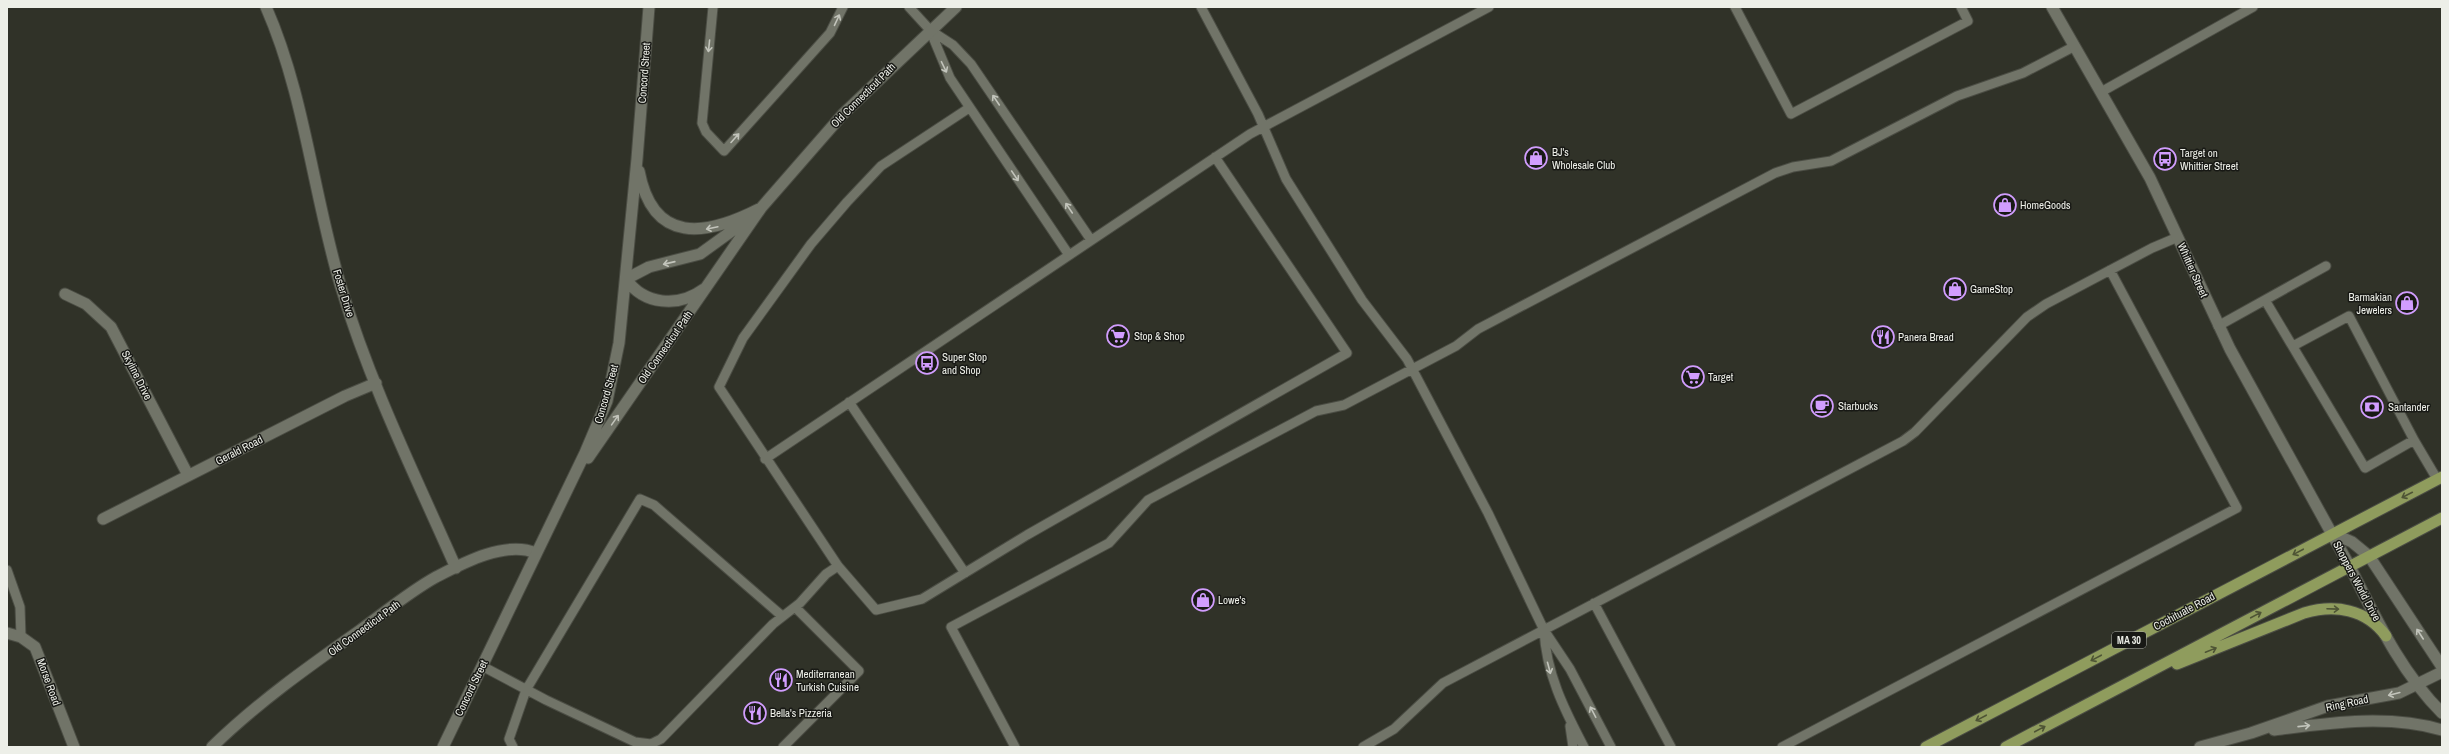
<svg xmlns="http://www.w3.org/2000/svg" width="2449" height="754" font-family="'Archivo Narrow',sans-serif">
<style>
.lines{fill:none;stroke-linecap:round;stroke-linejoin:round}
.service-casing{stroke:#4b4d44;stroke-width:11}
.minor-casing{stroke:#4b4d44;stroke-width:13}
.tertiary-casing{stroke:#4b4d44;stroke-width:13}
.secondary-casing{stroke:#4b4d44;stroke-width:13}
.primary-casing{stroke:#4b4d44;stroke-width:13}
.service{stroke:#717468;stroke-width:9}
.minor{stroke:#717468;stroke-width:11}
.tertiary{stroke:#717468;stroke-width:11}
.secondary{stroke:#717468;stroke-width:11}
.primary{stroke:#8f9c5d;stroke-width:11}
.oneway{stroke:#c2c4bb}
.oneway2{stroke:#4e5435}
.labels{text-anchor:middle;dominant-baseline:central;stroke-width:3;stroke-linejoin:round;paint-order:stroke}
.shield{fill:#181915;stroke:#adafa9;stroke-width:1}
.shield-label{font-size:10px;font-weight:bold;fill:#edefe8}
.street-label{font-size:11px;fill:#edefe8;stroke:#181915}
.poi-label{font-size:11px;fill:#edefe8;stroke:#181915;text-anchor:start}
</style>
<rect width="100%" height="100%" fill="#303228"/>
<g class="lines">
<!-- service casing -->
<g class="service-casing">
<path id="service" d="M713 7 702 123 706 132 724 151 830 33 843 7
M909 7 930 30 953 45 971 64 1091 240
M1201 7 1258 114 1286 179 1362 300 1407 359 1488 513 1544 630 1570 669 1611 747
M1735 7 1791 114 1968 21 1961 7
M930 30 950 78 1069 255
M2101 92 2253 7
M969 108 881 166 847 202 811 244 743 338 719 387 838 566 876 610 922 599 1027 535 1347 353 1215 157
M2265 300 2365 468 2414 440 2437 479
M2218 326 2326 266
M2293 346 2349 316 2414 440
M849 402 965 573
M765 459 1250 134 1489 7
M7 570 20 607 21 637
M1594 603 1671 747
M1544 630C1546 673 1564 709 1584 747
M482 666 546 700 635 742 651 744 661 739 773 624 800 603 826 574 838 566
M1570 726 1573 747
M513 747 509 739 526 690 640 499 654 505 782 616
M783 747 859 671 795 607
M1015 747 951 627 1109 543 1148 500 1316 411 1344 405 1456 346 1478 329 1775 173 1793 167 1831 161 1957 96 2023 73 2075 46
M1363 747 1394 729 1443 683 1903 441 1915 432 2027 317 2046 304 2152 248 2178 237
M1782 747 2237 508 2110 270"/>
</g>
<!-- minor casing -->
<g class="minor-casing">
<path id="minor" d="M266 7C305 96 313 194 341 287 370 384 415 475 456 568
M65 294 86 304 111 327 188 475
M103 519 345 396 376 383
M2369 556 2442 667
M2349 565C2376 618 2400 671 2442 713
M7 633 21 637 35 647 74 747
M2274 730C2328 723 2388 714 2442 730
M212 747C257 703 308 667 359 631 384 613 409 592 436 577 463 563 506 540 536 553
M2200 747 2251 733 2328 706 2399 693 2442 672"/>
</g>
<!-- tertiary casing -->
<g class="tertiary-casing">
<path id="tertiary" d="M2052 7 2150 178 2230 349 2349 565
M2332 533 2352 542 2369 556"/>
</g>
<!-- secondary casing -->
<g class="secondary-casing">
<path id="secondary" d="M639 171C653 245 706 236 759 209
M626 279 649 267 700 254 747 220
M626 279C644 305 678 308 704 289
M588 458 761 208 843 114 956 7
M443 747 585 453 607 401 619 343 637 159 649 7"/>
</g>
<!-- primary casing -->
<g class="primary-casing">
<path id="primary" d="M2177 664 2304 613C2335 604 2366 609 2386 636
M1926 747 2442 477
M2006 747 2442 518"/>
</g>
<!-- service -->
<use href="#service" class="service"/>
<!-- minor -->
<use href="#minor" class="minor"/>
<!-- tertiary -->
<use href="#tertiary" class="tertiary"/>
<!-- secondary -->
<use href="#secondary" class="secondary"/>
<!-- primary -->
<use href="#primary" class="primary"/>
</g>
<!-- one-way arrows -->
<defs><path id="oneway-shaft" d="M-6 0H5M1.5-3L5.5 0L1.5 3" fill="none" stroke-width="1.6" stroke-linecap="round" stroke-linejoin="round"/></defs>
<g class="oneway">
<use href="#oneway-shaft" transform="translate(837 20) rotate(-65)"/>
<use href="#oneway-shaft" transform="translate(709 46) rotate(96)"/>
<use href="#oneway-shaft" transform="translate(944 67) rotate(64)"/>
<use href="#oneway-shaft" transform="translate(996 100) rotate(-124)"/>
<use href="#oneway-shaft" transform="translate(735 138) rotate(-48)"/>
<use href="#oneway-shaft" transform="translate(1015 176) rotate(56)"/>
<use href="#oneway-shaft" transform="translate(1069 208) rotate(-124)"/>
<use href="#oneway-shaft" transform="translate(712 228) rotate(168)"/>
<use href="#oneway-shaft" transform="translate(669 263) rotate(167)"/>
<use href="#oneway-shaft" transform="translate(615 420) rotate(-55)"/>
<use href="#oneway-shaft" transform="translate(2420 634) rotate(-123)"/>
<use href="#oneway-shaft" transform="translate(1549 668) rotate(75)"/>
<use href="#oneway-shaft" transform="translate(2394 694) rotate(166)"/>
<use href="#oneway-shaft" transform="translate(1593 712) rotate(-118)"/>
<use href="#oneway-shaft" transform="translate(2304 726) rotate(-6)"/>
</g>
<g class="oneway2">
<use href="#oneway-shaft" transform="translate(2407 495) rotate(153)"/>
<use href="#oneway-shaft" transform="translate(2298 552) rotate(152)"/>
<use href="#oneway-shaft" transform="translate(2333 609) rotate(2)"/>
<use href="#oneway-shaft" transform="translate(2256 615) rotate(-28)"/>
<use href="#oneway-shaft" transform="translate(2211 650) rotate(-22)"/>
<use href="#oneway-shaft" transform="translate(2096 658) rotate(152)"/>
<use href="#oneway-shaft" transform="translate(1981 718) rotate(152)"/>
<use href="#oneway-shaft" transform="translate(2040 729) rotate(-28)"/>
</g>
<!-- icons -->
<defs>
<g id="shop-ring" transform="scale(1.15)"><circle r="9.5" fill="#181915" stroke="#d19dfe" stroke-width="1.5"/><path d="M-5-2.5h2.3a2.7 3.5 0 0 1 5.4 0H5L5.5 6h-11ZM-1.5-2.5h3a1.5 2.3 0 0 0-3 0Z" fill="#d19dfe"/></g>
<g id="bus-ring" transform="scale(1.15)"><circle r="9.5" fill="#181915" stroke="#d19dfe" stroke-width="1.5"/><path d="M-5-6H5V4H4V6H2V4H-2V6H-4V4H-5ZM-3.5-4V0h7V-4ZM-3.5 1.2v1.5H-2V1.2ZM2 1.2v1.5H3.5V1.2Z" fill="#d19dfe"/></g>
<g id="supermarket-ring" transform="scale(1.15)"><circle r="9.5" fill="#181915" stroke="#d19dfe" stroke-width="1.5"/><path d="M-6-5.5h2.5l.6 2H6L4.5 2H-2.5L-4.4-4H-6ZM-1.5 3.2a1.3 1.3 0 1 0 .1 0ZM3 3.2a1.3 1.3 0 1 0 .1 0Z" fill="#d19dfe"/></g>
<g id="restaurant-ring" transform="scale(1.15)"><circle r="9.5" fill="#181915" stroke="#d19dfe" stroke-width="1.5"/><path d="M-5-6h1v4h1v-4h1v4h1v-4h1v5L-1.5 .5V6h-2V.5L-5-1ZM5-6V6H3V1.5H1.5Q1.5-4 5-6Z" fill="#d19dfe"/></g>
<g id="cafe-ring" transform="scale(1.15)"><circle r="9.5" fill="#181915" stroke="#d19dfe" stroke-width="1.5"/><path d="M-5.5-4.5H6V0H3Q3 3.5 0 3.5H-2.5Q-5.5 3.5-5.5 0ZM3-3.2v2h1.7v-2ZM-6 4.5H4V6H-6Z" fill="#d19dfe"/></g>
<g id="bank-ring" transform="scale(1.15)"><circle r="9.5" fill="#181915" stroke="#d19dfe" stroke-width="1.5"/><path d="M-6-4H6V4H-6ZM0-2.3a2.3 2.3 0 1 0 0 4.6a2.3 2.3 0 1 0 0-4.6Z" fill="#d19dfe"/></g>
</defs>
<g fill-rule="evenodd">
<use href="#shop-ring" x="1536" y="158"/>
<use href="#bus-ring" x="2165" y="159"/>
<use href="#shop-ring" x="2005" y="205"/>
<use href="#shop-ring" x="1955" y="289"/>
<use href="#shop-ring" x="2407" y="303"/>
<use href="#supermarket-ring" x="1118" y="336"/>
<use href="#restaurant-ring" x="1883" y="337"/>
<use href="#bus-ring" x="927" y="363"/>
<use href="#supermarket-ring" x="1693" y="377"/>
<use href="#cafe-ring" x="1822" y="406"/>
<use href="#bank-ring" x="2372" y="407"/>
<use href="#shop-ring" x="1203" y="600"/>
<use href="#restaurant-ring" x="781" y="680"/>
<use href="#restaurant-ring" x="755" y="713"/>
</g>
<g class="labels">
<!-- shield labels -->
<rect class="shield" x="2112" y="632" width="34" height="16" rx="3"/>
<g class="shield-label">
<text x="2129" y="640">MA 30</text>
</g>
<!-- street labels -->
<g class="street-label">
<text transform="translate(644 73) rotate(-86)">Concord Street</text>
<text transform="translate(863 95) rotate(-45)">Old Connecticut Path</text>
<text transform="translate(2193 270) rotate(66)">Whittier Street</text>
<text transform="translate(344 293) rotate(73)">Foster Drive</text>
<text transform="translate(665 347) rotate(-55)">Old Connecticut Path</text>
<text transform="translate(137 375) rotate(63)">Skyline Drive</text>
<text transform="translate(606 394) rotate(-74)">Concord Street</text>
<text transform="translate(239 450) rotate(-27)">Gerald Road</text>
<text transform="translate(2357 581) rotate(62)">Shoppers World Drive</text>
<text transform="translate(2184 611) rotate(-28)">Cochituate Road</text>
<text transform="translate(364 628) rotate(-36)">Old Connecticut Path</text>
<text transform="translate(49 682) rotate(70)">Morse Road</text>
<text transform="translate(471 688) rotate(-64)">Concord Street</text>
<text transform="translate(2347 703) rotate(-12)">Ring Road</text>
</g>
<!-- poi labels -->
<g class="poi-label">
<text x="1552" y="152">BJ's<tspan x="1552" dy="13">Wholesale Club</tspan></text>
<text x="2180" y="153">Target on<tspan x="2180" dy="13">Whittier Street</tspan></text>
<text x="2020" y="205">HomeGoods</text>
<text x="1970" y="289">GameStop</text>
<text x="2392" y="297" text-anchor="end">Barmakian<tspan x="2392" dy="13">Jewelers</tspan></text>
<text x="1134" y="336">Stop &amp; Shop</text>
<text x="1898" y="337">Panera Bread</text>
<text x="942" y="357">Super Stop<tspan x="942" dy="13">and Shop</tspan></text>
<text x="1708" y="377">Target</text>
<text x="1838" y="406">Starbucks</text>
<text x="2388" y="407">Santander</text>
<text x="1218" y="600">Lowe's</text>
<text x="796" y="674">Mediterranean<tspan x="796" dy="13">Turkish Cuisine</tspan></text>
<text x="770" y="713">Bella's Pizzeria</text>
</g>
</g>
<!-- border -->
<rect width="2449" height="754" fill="none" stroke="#edefe8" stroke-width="16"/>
</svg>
